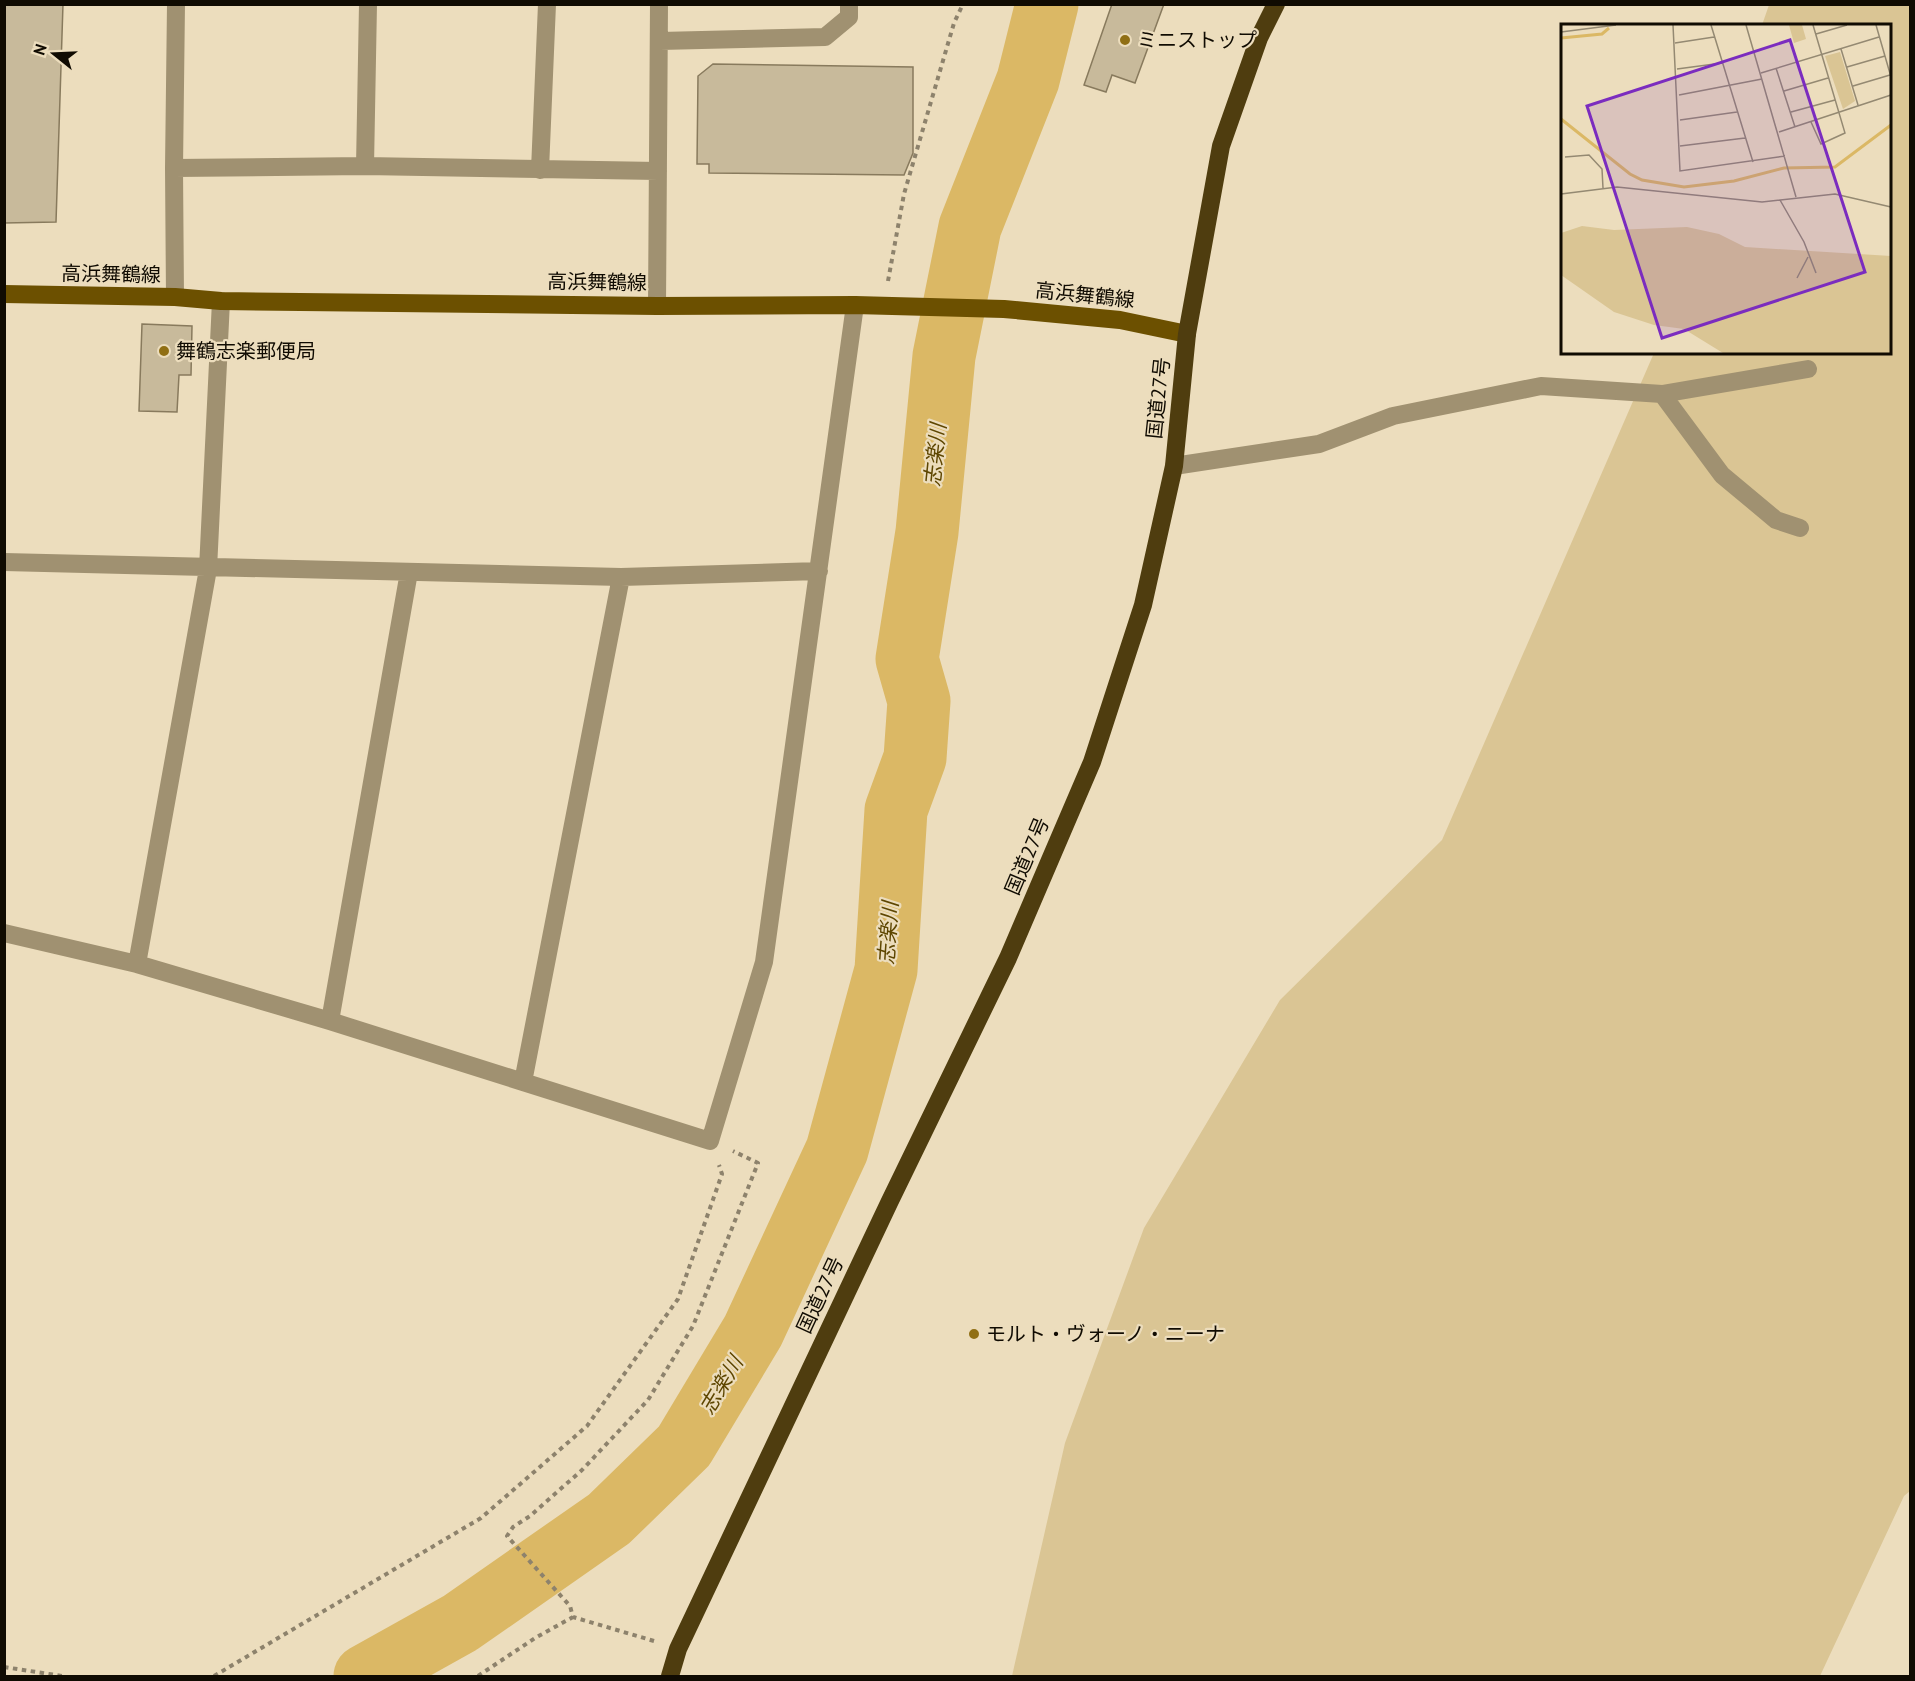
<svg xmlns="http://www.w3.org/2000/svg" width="1915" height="1681" font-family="'PT Sans','Noto Sans JP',sans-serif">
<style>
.green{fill:#dac594}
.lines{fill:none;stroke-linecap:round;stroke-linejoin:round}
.river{stroke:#dbb865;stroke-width:63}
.building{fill:#c8ba9b;stroke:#887a5d;stroke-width:1.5}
.path{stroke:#8d826c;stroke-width:4;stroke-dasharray:4.5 4.5;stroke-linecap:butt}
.minor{stroke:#a09171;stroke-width:18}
.major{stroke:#6c5000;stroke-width:18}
.highway{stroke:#4f3d0f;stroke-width:18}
.poi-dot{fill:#906f14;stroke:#ecddbd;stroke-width:2}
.labels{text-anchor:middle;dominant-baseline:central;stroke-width:4.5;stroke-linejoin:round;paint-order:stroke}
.poi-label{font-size:20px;fill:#100b02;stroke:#ecddbd;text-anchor:start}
.street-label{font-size:20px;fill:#100b02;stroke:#ecddbd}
.water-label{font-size:21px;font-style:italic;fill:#5e4600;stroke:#ecddbd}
.inset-river{fill:none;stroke:#dbb865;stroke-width:3}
.inset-road{fill:none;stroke:#948972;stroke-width:1.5}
.view{fill:#7b2cbf;fill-opacity:0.15;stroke:#7b2cbf;stroke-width:3}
.inset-edge{fill:none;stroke:#100b02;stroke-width:3}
</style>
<rect width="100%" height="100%" fill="#ecddbd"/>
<!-- green -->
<path class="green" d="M1769 5H1910V1491L1904 1496 1820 1676H1012L1065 1443 1144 1228 1280 1000 1442 840 1654 353 1890 352V26L1762 25Z"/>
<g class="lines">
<!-- river -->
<path class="river" d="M365 1676 460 1623 609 1519 684 1446 753 1331 837 1150 886 970 896 810 915 758 919 701 907 659 927 532 944 356 970 227 1028 80 1047 4"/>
</g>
<!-- building -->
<path class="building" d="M4 4H63L56 222 4 223Z
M1112 4H1164L1135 83 1112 75 1106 92 1084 85Z
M713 64 913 67V153L904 175 709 173V164H697L698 76Z
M142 324 192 326 191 375H179L177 412 139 411Z"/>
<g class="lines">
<!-- path -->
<path class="path" d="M888 281 904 194 954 23 963 4
M654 1641 573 1617 570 1606 507 1536 513 1527 530 1516 582 1470 648 1400 693 1326 758 1163 733 1151
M4 1667 62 1676
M214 1676 481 1518 587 1426 678 1299 722 1174 719 1165
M478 1676 535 1638 573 1617"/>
<!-- minor -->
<path class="minor" d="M660 41 825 37 849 17V4
M365 166 368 4
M174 168 365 166 658 171
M540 170 547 4
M175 297 174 168 176 4
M657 306 659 4
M1662 394 1722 475 1776 520 1800 528
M1174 466 1319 444 1393 416 1541 386 1662 394 1808 369
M4 562 621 577 819 571
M4 933 137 964 330 1021 710 1141 764 962 855 305
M137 964 208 569 221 301
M330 1021 409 572
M523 1082 621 577"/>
<!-- major -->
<path class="major" d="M4 294 175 297 221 301 657 306 855 305 1004 309 1120 320 1187 334"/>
<!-- highway -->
<path class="highway" d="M670 1676 678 1649 889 1203 1008 958 1092 762 1143 605 1174 466 1187 334 1221 146 1259 38 1276 4"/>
</g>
<!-- markers -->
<g class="poi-dot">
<circle cx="1125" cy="40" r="6"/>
<circle cx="164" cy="351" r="6"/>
<circle cx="974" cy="1334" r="6"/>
</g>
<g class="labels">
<!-- poi labels -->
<g class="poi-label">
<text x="1137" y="40">ミニストップ</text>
<text x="176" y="351">舞鶴志楽郵便局</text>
<text x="986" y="1334">モルト・ヴォーノ・ニーナ</text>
</g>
<!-- street labels -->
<g class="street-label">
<text transform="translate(111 274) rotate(1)">高浜舞鶴線</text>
<text transform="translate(597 282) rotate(1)">高浜舞鶴線</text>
<text transform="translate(1085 295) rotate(6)">高浜舞鶴線</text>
<text transform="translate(1158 398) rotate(-84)">国道27号</text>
<text transform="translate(1027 856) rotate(-67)">国道27号</text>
<text transform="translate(820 1295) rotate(-65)">国道27号</text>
</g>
<!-- water labels -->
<g class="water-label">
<text transform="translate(935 455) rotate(-84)">志楽川</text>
<text transform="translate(888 933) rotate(-86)">志楽川</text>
<text transform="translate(721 1385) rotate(-59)">志楽川</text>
</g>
</g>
<!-- overview -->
<g transform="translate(1561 24)">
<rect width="330" height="330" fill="#ecddbd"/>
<path d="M228 1H241L245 15 233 19ZM279 28 294 77 282 85 264 32ZM21 202 53 206 126 203 158 210 184 223 330 232V329H162L123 305 93 301 53 288 0 251V209Z" fill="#dac594"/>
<path class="inset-river" d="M0 14 41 10 48 4M0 95 69 150 81 156 123 163 173 157 223 144 274 143 330 101"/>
<path class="inset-road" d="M112 1 119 147 224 132M150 1 192 138M185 1 235 173M315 1 330 53M0 8 55 1M255 10 286 1M114 19 153 13M280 25 297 81M286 43 324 32M215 44 234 103M116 45 161 39M200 49 318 13M292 62 329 51M223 67 267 54M118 71 201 55M230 88 274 76M119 96 176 88M250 98 260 120 284 109 252 1M218 108 330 71M119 122 184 114M4 133 28 131 41 145 42 164M0 170 56 163 201 178 274 170 330 183M219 176 243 218 255 249M236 254 247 233"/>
<path class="view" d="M229 16 304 248 101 314 26 82Z"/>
<rect width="330" height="330" class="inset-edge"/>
</g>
<!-- border -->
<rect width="1915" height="1681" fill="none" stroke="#100b02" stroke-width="12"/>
<!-- north arrow -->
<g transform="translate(54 54) rotate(288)" stroke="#ecddbd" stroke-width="4.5" paint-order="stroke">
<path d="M0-4.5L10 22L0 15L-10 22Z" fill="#100b02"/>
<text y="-9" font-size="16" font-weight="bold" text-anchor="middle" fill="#100b02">N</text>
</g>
</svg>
